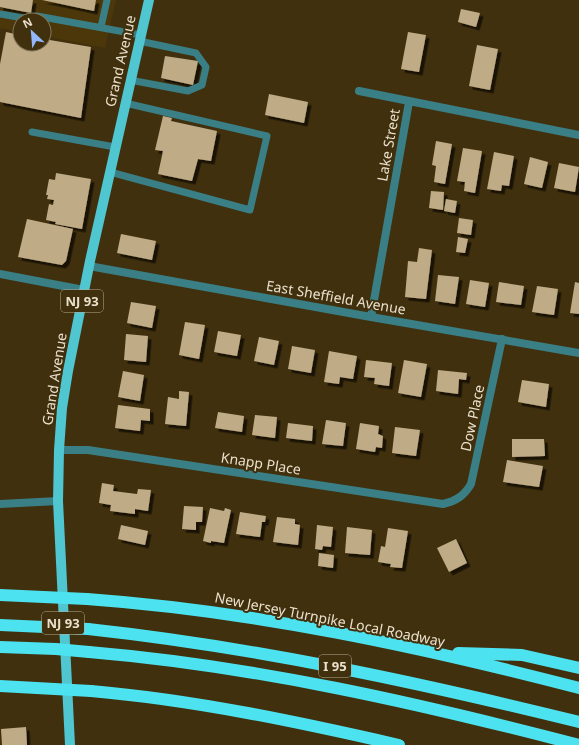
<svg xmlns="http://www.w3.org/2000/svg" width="579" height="745" font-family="'Noto Sans',sans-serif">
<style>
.built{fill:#4b370a}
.building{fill:#bfab86;filter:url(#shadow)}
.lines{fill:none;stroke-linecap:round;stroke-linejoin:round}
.service{stroke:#397f85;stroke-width:7}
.minor{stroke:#397f85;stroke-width:8}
.primary{stroke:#4fc6d0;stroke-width:10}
.motorway{stroke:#4de2ef;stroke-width:12}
.motorway-bridge{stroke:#4de2ef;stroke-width:12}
.labels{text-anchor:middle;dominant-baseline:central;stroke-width:4;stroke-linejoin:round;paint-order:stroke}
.shield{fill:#40300d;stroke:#b7ab93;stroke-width:1}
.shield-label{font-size:13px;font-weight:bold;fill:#eae0cd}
.street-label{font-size:14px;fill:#eae0cd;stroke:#40300d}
</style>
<defs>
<filter id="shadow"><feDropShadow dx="3.5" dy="3.5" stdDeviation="0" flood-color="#0009"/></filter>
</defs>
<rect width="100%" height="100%" fill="#40300d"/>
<!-- built -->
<path class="built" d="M0 0H116L105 48 44 36V20H20V32L1 28 0 32Z"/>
<!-- building -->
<path class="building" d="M0 0H33L31 13 0 7Z
M42 0H96L94 11Z
M461 9 480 13 476 27 458 22Z
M6 32 20 35V44H44V39L91 47 81 118 0 102V64Z
M408 32 426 35 419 72 401 69Z
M477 45 498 49 490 90 469 86Z
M165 56 198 61 193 85 161 78Z
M269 94 308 102 304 123 265 115Z
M163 116 172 118 171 121 217 131 211 161 198 159 192 181 158 174 163 151 155 150Z
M436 141 452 144 445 184 434 182 436 166 432 165Z
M463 148 482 151 475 193 464 191 465 182 457 181Z
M494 152 514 156 509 186 502 185 501 191 487 189Z
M530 157 548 162 542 188 524 184Z
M559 163 579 167 575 192 554 188Z
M56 173 91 179 82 229 55 224 56 222 46 220 49 204 53 205 54 200 47 199 48 195H46L49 179 55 180Z
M431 191 444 192 443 210 429 208Z
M446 199 457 201 455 213 444 211Z
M459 218 473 220 471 235 457 233Z
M27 219 73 229 66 261 62 265 18 257Z
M121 234 156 241 152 260 117 253Z
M458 237 468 239 465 253 456 252Z
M419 248 432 250 426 299 405 297 408 261 417 262Z
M438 275 459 277 455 304 435 301Z
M470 280 489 283 485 307 466 304Z
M499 282 524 286 521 305 496 302Z
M575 282 579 283V314L570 313Z
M537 286 558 289 554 315 532 312Z
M131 302 156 306 152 328 127 323Z
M185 322 205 325 199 359 179 355Z
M218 331 241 335 237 356 214 352Z
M126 334 148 336 146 362 124 360Z
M259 337 279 341 274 365 254 361Z
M292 346 315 350 311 373 288 369Z
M329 351 357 356 353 379 340 377 339 384 324 382Z
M366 360 392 363 389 386 374 384 375 378 364 377Z
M404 360 427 364 421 397 398 393Z
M438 370 467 373 466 380 459 379 458 394 436 391Z
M123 371 144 375 140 401 118 397Z
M522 380 549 384 546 407 518 402Z
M179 391 189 392 186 426 165 424 168 397 179 399Z
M118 405 150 409V421L141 420 140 431 115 428Z
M218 412 244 416 242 432 215 428Z
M255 415 277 417 275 438 252 435Z
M326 420 346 423 343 446 322 444Z
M288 423 313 426 312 441 286 438Z
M360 423 379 426 378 434 383 436 382 448 376 447 375 452 356 449Z
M395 427 420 430 416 456 392 453Z
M512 439H544L545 456 512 457Z
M507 460 543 466 539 487 503 482Z
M102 483 114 485 113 491 137 494 138 489 151 490 148 511 135 509V514L110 511 111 505 99 503Z
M184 506 203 507 202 522H196V530L182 529Z
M210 508 224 511 225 508 231 510 224 543 211 541V543L203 541Z
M240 512 266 516 265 522H262L260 537 236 534Z
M277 517 295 519V524L300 525 298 545 273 542Z
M121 525 148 531 145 545 118 539Z
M317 525 333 527 331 547 323 546 322 550 315 549Z
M347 527 372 530 370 555 345 553Z
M388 528 408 531 402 568 390 567 391 564 378 562 381 546 385 547Z
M456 539 467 563 449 572 437 548Z
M319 553 334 555 333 568 318 566Z
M26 727 27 745H2L1 729Z"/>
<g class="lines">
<!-- service -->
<path class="service" d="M0 14 23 18 37 16 141 35
M101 27 107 0
M130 80 188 91 202 85 206 67 196 53 139 41
M32 132 115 147
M110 172 250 210 267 136 125 103"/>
<!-- minor -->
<path class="minor" d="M359 91 579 135
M89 266 371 317 579 353
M0 274 84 290
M371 317 409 102
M59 450H88L443 504C456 501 464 496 471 484L502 339
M0 504 58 501"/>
<!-- primary -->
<path class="primary" d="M70 745 58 501 59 450 62 408 68 371 90 261 149 0"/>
<!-- motorway -->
<path class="motorway" d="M87 599C253 611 418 646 579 688
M88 629C254 647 417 682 579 722
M89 652C255 666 418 703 579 745
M458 653 522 655 579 668
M91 691C195 700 298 722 399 745"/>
<!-- motorway-bridge -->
<path class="motorway-bridge" d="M0 595 87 599
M0 625 88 629
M0 647 56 649 89 652
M0 686 91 691"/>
</g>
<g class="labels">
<!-- shield labels -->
<g class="shield">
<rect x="61" y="290" width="42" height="22" rx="3"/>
<rect x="42" y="612" width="42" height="22" rx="3"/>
<rect x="319" y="655" width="32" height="22" rx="3"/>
</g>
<g class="shield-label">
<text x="82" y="301">NJ 93</text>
<text x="63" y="623">NJ 93</text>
<text x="335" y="666">I 95</text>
</g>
<!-- street labels -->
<g class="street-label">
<text transform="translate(120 61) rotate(-77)">Grand Avenue</text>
<text transform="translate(388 145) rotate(-80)">Lake Street</text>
<text transform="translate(336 297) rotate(10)">East Sheffield Avenue</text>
<text transform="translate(54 379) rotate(-81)">Grand Avenue</text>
<text transform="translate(472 418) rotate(-78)">Dow Place</text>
<text transform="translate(261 463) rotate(9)">Knapp Place</text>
<text transform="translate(330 619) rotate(11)">New Jersey Turnpike Local Roadway</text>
</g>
</g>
<!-- north arrow -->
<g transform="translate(32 32) rotate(334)"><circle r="19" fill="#40300d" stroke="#84765a"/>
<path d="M0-3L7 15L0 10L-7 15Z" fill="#93b7fd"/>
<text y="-6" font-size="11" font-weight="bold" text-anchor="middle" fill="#eae0cd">N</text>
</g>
</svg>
